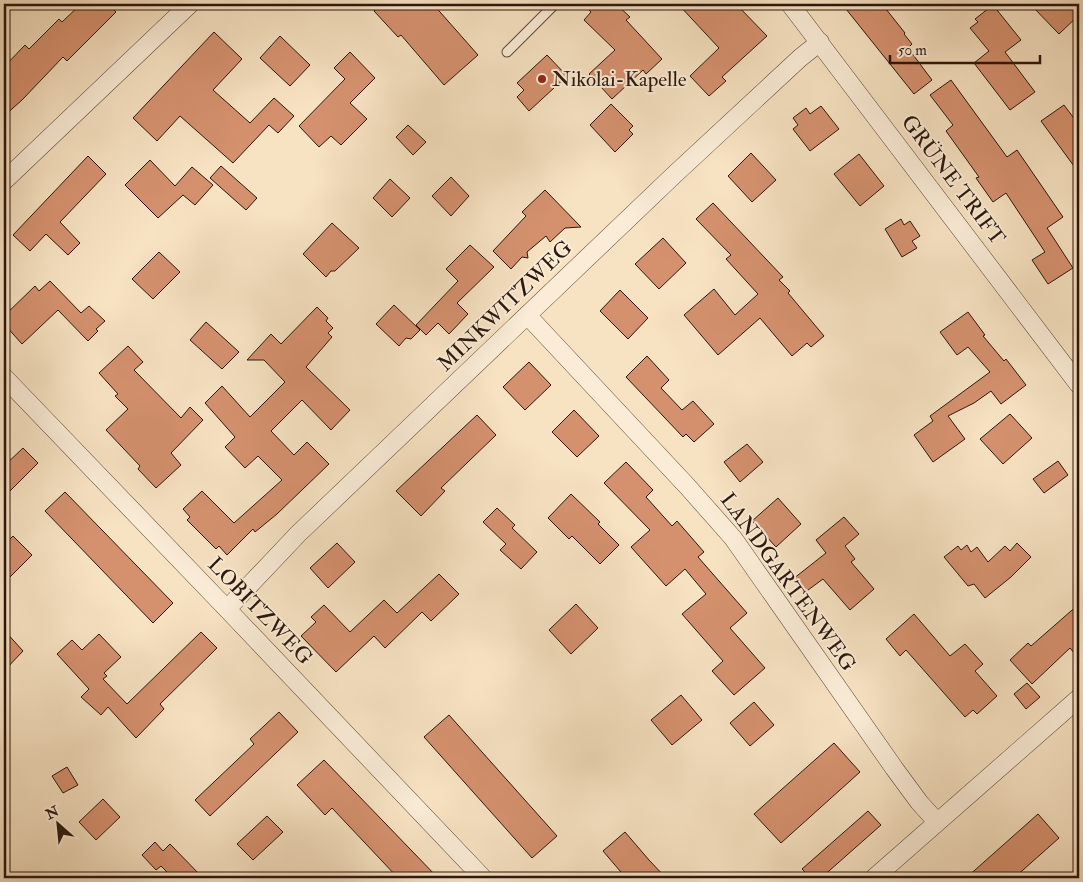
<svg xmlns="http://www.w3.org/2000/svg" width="1083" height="882" font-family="'IM FELL Double Pica',serif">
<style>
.building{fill:#d5916e;stroke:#2c160d}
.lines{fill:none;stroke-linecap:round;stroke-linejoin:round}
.lane-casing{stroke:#5f493a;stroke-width:11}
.street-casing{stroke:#5f493a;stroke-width:19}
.lane{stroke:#faecd7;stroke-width:9}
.street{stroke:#faecd7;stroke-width:18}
.poi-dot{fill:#8f2418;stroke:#faecd7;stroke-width:2}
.labels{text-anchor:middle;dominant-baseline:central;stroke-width:4;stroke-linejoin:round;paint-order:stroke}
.poi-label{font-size:21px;fill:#2c160d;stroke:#faecd7;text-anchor:start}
.street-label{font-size:21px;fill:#2c160d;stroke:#faecd7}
</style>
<rect width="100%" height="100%" fill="#f7e2c2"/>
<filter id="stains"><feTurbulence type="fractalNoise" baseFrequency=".004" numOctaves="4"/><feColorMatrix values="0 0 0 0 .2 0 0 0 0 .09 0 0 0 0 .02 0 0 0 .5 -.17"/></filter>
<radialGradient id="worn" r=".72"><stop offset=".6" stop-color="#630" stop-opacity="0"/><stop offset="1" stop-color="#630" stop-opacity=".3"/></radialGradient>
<!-- building -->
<path class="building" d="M81 4H108L116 12 67 61 63 57 22 100 4 116V67L25 45 29 49 59 19 62 22Z
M382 4H433L478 55 444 85 401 35 398 37 374 11Z
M583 4H616L630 17 626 20 662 59 646 74 643 70 612 99 589 74 615 50 584 20 591 12Z
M678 4H736L767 36 722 77 726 81 709 96 690 76 719 48Z
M842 4H882L905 33 904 34 912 44 908 48 932 80 914 94Z
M1030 4H1075L1079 8V15L1059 34Z
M993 5 1021 40 1005 52 1035 92 1010 110 974 63 989 51 970 28 978 22 975 19Z
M214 32 242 59 213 90 250 123 274 98 294 116 278 133 269 125 233 163 180 116 157 141 133 118Z
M280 36 310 65 290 86 260 58Z
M350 52 375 78 350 103 367 119 341 145 331 136 319 147 299 126 345 79 334 68Z
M547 55 567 76 529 111 517 97 524 90 517 83Z
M951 80 1007 157 1017 150 1063 217 1047 228 1073 268 1048 284 1032 260 1045 252 1006 193 993 202 976 178 979 177 946 131 953 125 930 95Z
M611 104 633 126 629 130 633 134 615 152 590 125Z
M1064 105 1079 125V173L1041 121Z
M821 106 839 129 810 151 793 129 798 125 793 118 806 108 810 114Z
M408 125 426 142 413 155 396 137Z
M751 153 776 180 752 202 728 176Z
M859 154 884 186 860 206 834 174Z
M88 156 106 174 60 222 80 243 68 255 46 234 30 251 13 235Z
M150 160 175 186 192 167 213 185 195 205 183 195 158 218 125 185Z
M221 166 257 198 246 210 210 178Z
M451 177 469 196 451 216 432 196Z
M390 179 410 198 392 217 373 198Z
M545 190 581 227 565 228 550 242 546 236 527 252 528 258 522 257 511 269 493 251 526 216 522 212Z
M713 203 783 277 779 280 790 291 788 293 824 336 811 347 807 343 792 356 760 318 718 355 684 315 714 289 735 315 758 294 726 259 731 255 696 219Z
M901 219 904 225 910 221 920 236 912 241 917 248 902 257 885 229Z
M332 223 359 248 335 271H331L326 277 303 254Z
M663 238 686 263 659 289 635 264Z
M470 245 494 267 457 303 468 314 449 334 438 323 426 335 416 325 458 281 446 269Z
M159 252 180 272 153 299 132 279Z
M50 281 81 313 89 306 105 321 96 329 98 331 88 341 58 310 22 344 4 324V316L35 286 39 291Z
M620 290 648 318 628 339 600 311Z
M394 305 420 330 411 339 406 338 399 346 376 324Z
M317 307 328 318 326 321 333 328 328 333 332 337 306 367 350 410 331 430 302 400 271 431 294 455 307 442 329 464 277 514 255 532 253 529 227 555 219 546 216 549 187 520 190 517 183 509 202 491 234 523 282 480 258 456 245 468 225 447 235 437 205 403 222 386 250 417 285 382 264 360H247L271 334 281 344Z
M968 312 985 335 983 336 1004 361 1006 359 1026 385 1001 404 991 391 974 403 948 416 965 439 933 462 914 435 933 421 930 416 990 372 968 347 957 355 940 332Z
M206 322 239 352 222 369 190 340Z
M128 346 143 362 134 370 181 418 190 407 203 420 171 453 181 465 156 488 138 469 140 466 106 430 128 409 115 396 118 394 99 373Z
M647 356 669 380 661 388 682 410 693 401 714 424 694 442 686 434 683 437 626 377Z
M529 362 551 385 525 410 503 387Z
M574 410 599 436 577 457 552 432Z
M1010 414 1032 438 1003 464 980 439Z
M477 415 496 435 441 488 445 491 421 516 396 491Z
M747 444 763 462 740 482 724 462Z
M23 448 38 463 4 497V466Z
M1058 461 1068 475 1044 493 1033 479Z
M626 462 653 490 646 497 672 526 677 521 704 552 698 557 747 613 730 628 765 668 734 695 712 671 723 661 682 614 706 594 685 569 666 586 631 547 650 530 604 483Z
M65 492 173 603 153 623 45 511Z
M571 494 600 522 598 524 619 545 600 564 572 536 569 539 548 518Z
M778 498 801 524 776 547 752 521Z
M497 508 515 525 512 528 537 552 521 569 500 550 506 544 483 522Z
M844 517 859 534 845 546 855 559 851 562 874 589 850 610 823 579 804 593 793 579 826 553 816 540Z
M13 536 32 555 4 583V545Z
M337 543 355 562 328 588 310 568Z
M1017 543 1031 557 1011 577 985 598 974 584 968 586 944 557 958 546 961 550 967 545 971 552 977 547 988 562 1005 546 1010 551Z
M439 574 459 594 431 621 422 612 385 648 374 636 336 672 301 636 316 622 311 617 324 605 350 632 384 600 397 613Z
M576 604 598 628 571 654 549 630Z
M1079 604V659L1070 648 1032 684 1010 660 1028 643 1031 646Z
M914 614 950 656 965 644 983 664 975 671 997 696 977 714 973 710 965 717 906 650 900 656 886 639Z
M4 630 23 651 4 671Z
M201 632 217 648 160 704 164 709 136 738 108 707 101 715 81 697 89 689 57 654 72 640 82 650 99 634 121 657 104 673 107 676 103 679 127 704Z
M1027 683 1040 697 1026 709 1014 694Z
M681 695 702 720 672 745 651 720Z
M754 702 774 725 750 746 730 723Z
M279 712 298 732 210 816 195 800 254 744 250 739Z
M449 715 557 836 532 858 424 737Z
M834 743 860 772 781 843 754 814Z
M324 760 384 822 438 878H398L332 808 325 815 297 785Z
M67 767 78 785 63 793 52 776Z
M103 799 120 817 96 840 79 822Z
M868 811 881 825 821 878H811L802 869Z
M1038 814 1059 838 1014 878H966Z
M267 816 283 832 253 860 237 844Z
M625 832 649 860 666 878H626L603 851Z
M155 842 163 851 170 844 203 878H173L161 866 156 870 142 855Z"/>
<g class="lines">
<!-- lane casing -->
<g class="lane-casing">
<path id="lane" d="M507 52 555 4"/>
</g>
<!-- street casing -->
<g class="street-casing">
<path id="street" d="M790 4 1079 385
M4 181 190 4
M527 315 687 486 733 538 894 768 919 802 937 822
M4 377 227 609 483 878
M227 609 298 534 675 174 800 58 820 42
M874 878 1079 698"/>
</g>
<!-- lane -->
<use href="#lane" class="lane"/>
<!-- street -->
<use href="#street" class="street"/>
</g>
<!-- markers -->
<circle class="poi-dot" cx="542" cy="79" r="5"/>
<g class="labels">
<!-- poi labels -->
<g class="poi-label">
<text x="552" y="79">Nikolai-Kapelle</text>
</g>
<!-- street labels -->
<g class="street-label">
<text transform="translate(953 180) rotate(53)">GRÜNE TRIFT</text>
<text transform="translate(505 306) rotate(-44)">MINKWITZWEG</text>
<text transform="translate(788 582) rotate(54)">LANDGARTENWEG</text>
<text transform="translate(260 611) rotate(46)">LOBITZWEG</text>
</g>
</g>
<!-- margin -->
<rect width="1083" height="882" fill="none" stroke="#f7e2c2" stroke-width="20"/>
<rect x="5" y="5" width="1073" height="872" fill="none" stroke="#2c160d" stroke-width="2.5"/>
<rect x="10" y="10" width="1063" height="862" fill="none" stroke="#2c160d"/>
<!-- north arrow -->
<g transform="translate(58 824) rotate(333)" stroke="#faecd7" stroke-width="4" paint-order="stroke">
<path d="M0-4L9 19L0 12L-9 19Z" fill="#2c160d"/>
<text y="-8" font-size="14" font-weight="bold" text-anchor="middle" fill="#2c160d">N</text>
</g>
<!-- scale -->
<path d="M890 55v8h150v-8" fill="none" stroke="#2c160d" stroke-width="2.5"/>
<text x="898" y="55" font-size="15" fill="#2c160d" stroke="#faecd7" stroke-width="4" paint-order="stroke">50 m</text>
<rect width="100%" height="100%" filter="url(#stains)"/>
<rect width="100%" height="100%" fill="url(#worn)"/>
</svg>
